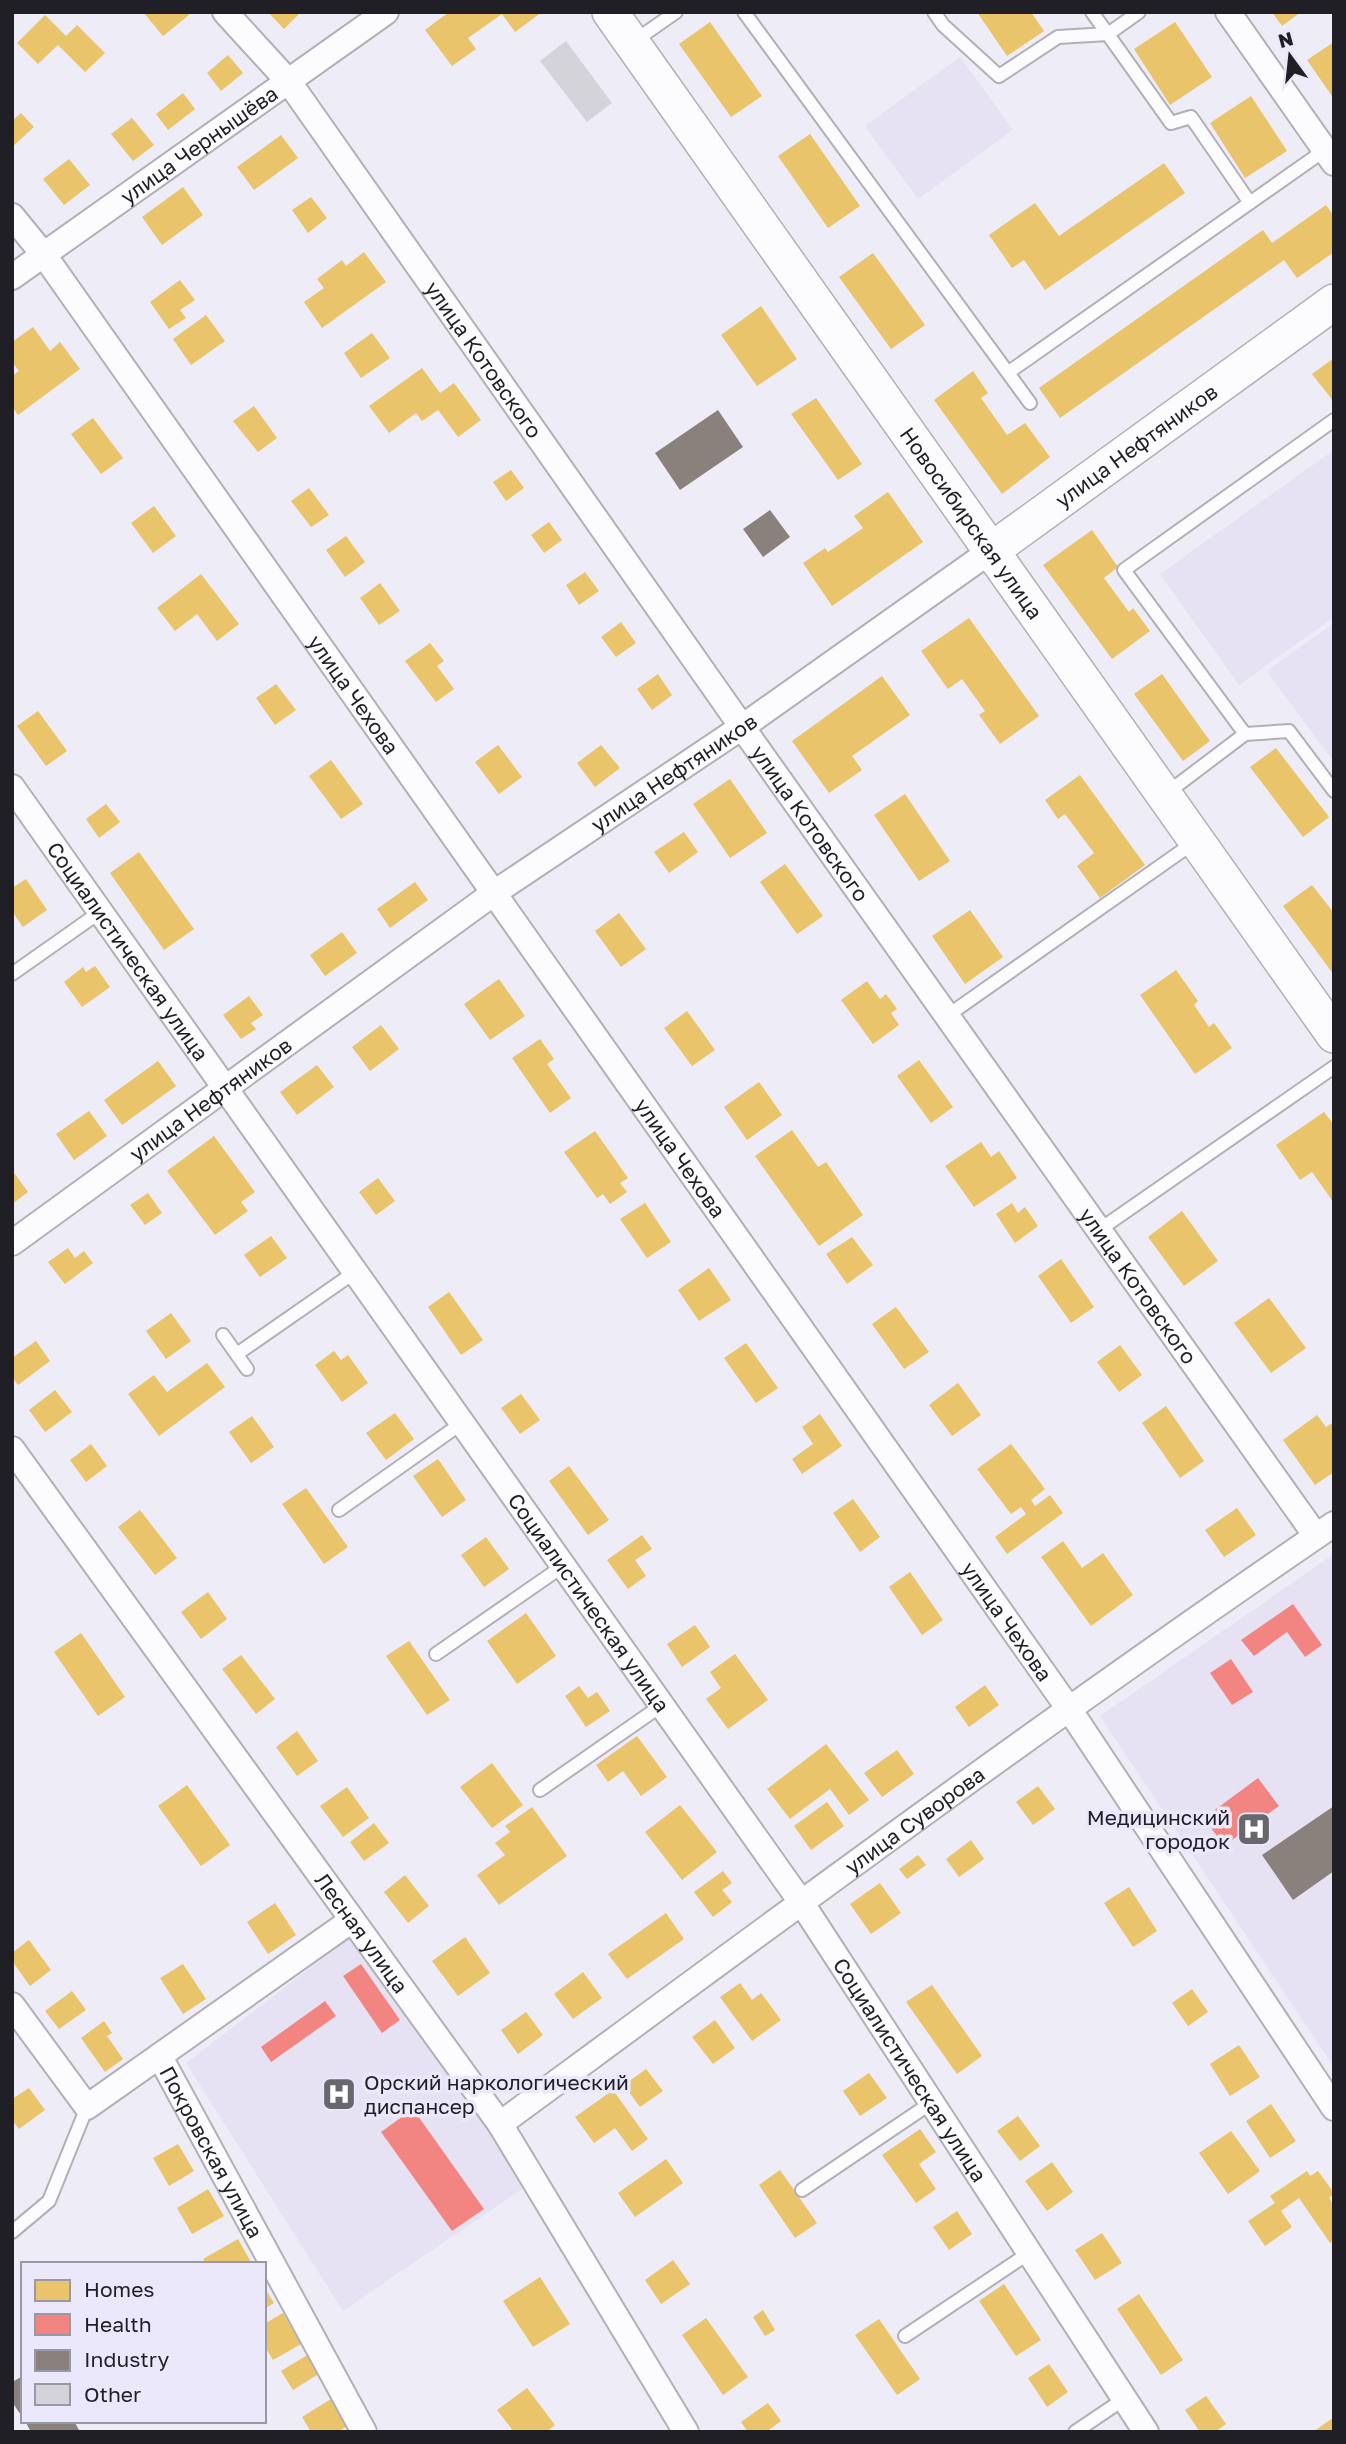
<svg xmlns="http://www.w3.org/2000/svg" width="1346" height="2444" font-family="'Golos Text',sans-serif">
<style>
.built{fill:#e6e2f4}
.homes{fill:#e9c46a}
.health{fill:#f28482}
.industry{fill:#8a817c}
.building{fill:#d4d3da}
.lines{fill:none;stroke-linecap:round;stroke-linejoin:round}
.service-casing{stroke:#b2b0b7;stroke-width:16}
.minor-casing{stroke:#b2b0b7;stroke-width:28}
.secondary-casing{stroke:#b2b0b7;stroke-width:38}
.service{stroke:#fcfcfe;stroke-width:12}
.minor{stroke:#fcfcfe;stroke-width:24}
.secondary{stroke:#fcfcfe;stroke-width:35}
.labels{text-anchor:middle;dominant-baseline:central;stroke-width:7;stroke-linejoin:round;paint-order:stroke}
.street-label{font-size:21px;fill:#201f25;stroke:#eae8fa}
.poi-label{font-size:21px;fill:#201f25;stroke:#eae8fa;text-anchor:end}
</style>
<rect width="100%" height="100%" fill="#eeecf6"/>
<!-- built -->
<path class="built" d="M960 57 1013 130 918 199 865 126Z
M1334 450V617L1239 685 1160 574Z
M1334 623V762L1266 671Z
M1334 1554V2067L1100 1716Z
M356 1933 496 2126 522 2189 343 2311 186 2063Z"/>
<!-- homes -->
<path class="homes" d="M143 12H187L189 15 163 36Z
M268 12H301L284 29Z
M449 12H542L515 32 502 14 468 38 476 49 452 66 425 30Z
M977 12H1031L1044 31 1007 56Z
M1272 12H1301L1282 26Z
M45 15 66 36 77 25 105 53 85 72 58 45 38 64 17 43Z
M710 22 762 96 731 117 679 44Z
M1175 22 1212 77 1170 105 1134 49Z
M1334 42V99L1307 60Z
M228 55 243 73 221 91 207 73Z
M183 93 195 109 168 130 156 114Z
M1251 96 1287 151 1245 178 1210 123Z
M21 113 34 127 12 147V121Z
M132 118 154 145 133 161 111 134Z
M810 134 860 206 828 228 778 156Z
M281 135 298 158 254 190 237 167Z
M69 159 90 185 64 205 43 179Z
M1164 163 1185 193 1045 290 1024 260 1012 268 989 235 1035 203 1059 236Z
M183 187 203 215 162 245 142 217Z
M311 197 327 218 308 233 292 210Z
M1326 205 1334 216V252L1297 278 1284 260 1060 418 1039 388 1263 230 1272 243Z
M364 252 386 282 322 328 304 302 324 288 317 279 342 260 346 266Z
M873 253 925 325 891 349 839 277Z
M180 280 195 300 180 310 186 318 169 329 150 302Z
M761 306 797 359 757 386 721 335Z
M206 315 225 341 191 365 173 339Z
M33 327 50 351 60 342 80 369 18 415 12 406V376L19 371 12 362V342Z
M372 333 390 358 361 378 344 353Z
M1334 358V402L1312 374Z
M422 368 440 393 454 383 481 420 458 437 438 410 422 421 416 413 389 433 369 406Z
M973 371 988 393 981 398 1007 435 1025 423 1050 457 1002 494 934 400Z
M816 398 862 464 838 480 791 414Z
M254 406 277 438 258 452 233 421Z
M93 418 123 458 101 474 71 434Z
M511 470 524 488 506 501 493 482Z
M309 488 329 515 311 527 291 501Z
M888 492 923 542 832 606 803 563 825 548 828 552 863 528 854 516Z
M154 506 176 536 153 553 131 523Z
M549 522 562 540 544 553 531 535Z
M1092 530 1118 567 1104 578 1129 612 1133 608 1150 631 1112 659 1043 565Z
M346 536 365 562 345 577 326 550Z
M585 572 599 591 579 605 566 585Z
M201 574 239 624 217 641 197 614 175 631 157 608Z
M380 583 400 611 379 625 360 598Z
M969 618 1039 716 1000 744 979 715 985 711 962 679 948 689 921 651Z
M621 622 636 643 616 657 601 637Z
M430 643 444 661 437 666 454 689 436 702 405 661Z
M658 674 672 695 652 710 637 689Z
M1162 674 1210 741 1183 761 1134 694Z
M882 676 910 715 852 756 862 770 829 793 792 741Z
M276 684 296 710 275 725 256 698Z
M38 711 67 751 46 766 17 726Z
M498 745 522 777 499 794 475 762Z
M601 745 620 768 595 787 577 763Z
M1276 748 1329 817 1303 837 1250 767Z
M331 760 363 804 341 819 309 776Z
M1080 775 1145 865 1100 898 1077 866 1094 853 1065 814 1058 819 1045 800Z
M730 779 767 833 730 858 693 804Z
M905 794 950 861 919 881 874 815Z
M106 804 120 822 99 838 86 819Z
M684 832 698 852 669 873 654 852Z
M139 852 194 929 164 950 110 873Z
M785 864 823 916 797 934 760 882Z
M26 879 47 910 23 927 12 911V888Z
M415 882 428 900 390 928 377 909Z
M1312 885 1334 913V975L1283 906Z
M970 910 1003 957 965 984 932 936Z
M619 913 646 949 621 967 595 931Z
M342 932 357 953 325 976 310 955Z
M95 966 110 987 82 1007 64 982 83 967 86 972Z
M1176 970 1198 1001 1194 1005 1209 1027 1214 1023 1232 1048 1195 1074 1140 995Z
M499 979 525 1016 490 1040 464 1004Z
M867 981 880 999 886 994 897 1009 891 1013 899 1025 873 1044 841 1000Z
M249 996 263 1015 251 1023 256 1029 241 1039 223 1015Z
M687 1011 715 1050 692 1066 664 1028Z
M381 1025 399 1049 370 1071 352 1047Z
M540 1039 554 1059 547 1064 571 1098 550 1113 512 1058Z
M919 1060 953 1107 931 1123 897 1076Z
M158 1061 176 1086 122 1125 104 1100Z
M317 1065 334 1087 297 1115 280 1092Z
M759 1082 782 1115 747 1140 724 1107Z
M89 1111 107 1136 74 1160 56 1134Z
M1324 1112 1334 1125V1203L1312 1172 1300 1180 1276 1145Z
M792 1130 818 1167 826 1162 863 1215 819 1246 755 1156Z
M595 1131 628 1178 620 1183 627 1192 610 1204 603 1194 597 1198 564 1152Z
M214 1136 255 1192 241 1202 248 1211 215 1235 167 1171Z
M981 1142 991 1157 999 1151 1017 1178 974 1207 945 1166Z
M12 1170 28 1192 12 1204Z
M378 1178 395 1201 376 1215 359 1192Z
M148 1193 162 1213 145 1225 130 1205Z
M645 1203 671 1242 647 1258 620 1219Z
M1012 1203 1018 1213 1025 1207 1038 1226 1015 1243 996 1214Z
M1182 1211 1218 1261 1184 1286 1148 1237Z
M271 1236 287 1258 260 1277 244 1255Z
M852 1237 873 1265 847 1284 826 1254Z
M68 1248 75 1258 84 1251 93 1263 65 1284 48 1262Z
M1061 1259 1094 1307 1071 1323 1038 1276Z
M709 1268 731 1300 699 1321 678 1290Z
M449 1292 483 1340 461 1355 428 1307Z
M1269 1298 1306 1348 1271 1373 1234 1323Z
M896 1307 929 1352 904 1369 872 1324Z
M171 1313 191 1341 166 1359 146 1331Z
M36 1341 50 1361 18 1385 12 1377V1358Z
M746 1343 778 1388 756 1403 724 1358Z
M1120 1345 1142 1375 1119 1392 1097 1362Z
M334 1351 341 1360 348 1355 368 1383 342 1402 315 1365Z
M207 1363 225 1387 159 1436 128 1394 154 1375 167 1392Z
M958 1383 981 1415 952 1436 929 1405Z
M55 1390 72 1412 45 1432 29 1410Z
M521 1394 540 1420 520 1434 501 1408Z
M1166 1406 1204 1461 1180 1478 1142 1423Z
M395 1413 414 1439 386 1460 366 1433Z
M820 1414 842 1446 802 1474 792 1459 813 1444 802 1427Z
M1317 1415 1326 1427 1334 1422V1472L1315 1485 1283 1440Z
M252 1416 274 1447 251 1463 229 1432Z
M91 1444 107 1466 86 1482 70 1460Z
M1011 1444 1045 1489 1031 1500 1035 1506 1050 1495 1063 1513 1007 1554 995 1537 1026 1514 1021 1507 1011 1514 977 1469Z
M438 1459 466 1500 442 1517 413 1476Z
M569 1466 609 1520 588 1535 549 1481Z
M306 1488 348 1547 324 1564 282 1504Z
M853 1499 880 1537 860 1552 833 1513Z
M1237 1508 1256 1535 1224 1557 1205 1530Z
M140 1510 177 1558 155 1575 118 1527Z
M642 1535 652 1549 635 1560 646 1576 628 1589 607 1560Z
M486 1537 509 1569 484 1587 461 1555Z
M1063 1541 1082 1568 1103 1553 1133 1595 1091 1626 1041 1557Z
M910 1572 943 1620 922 1635 889 1587Z
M208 1592 227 1619 201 1639 181 1612Z
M526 1613 556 1656 517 1684 487 1641Z
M695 1625 710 1647 682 1667 667 1644Z
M81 1633 125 1697 98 1716 54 1652Z
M409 1641 450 1700 427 1715 386 1656Z
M735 1654 768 1700 728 1729 706 1699 721 1688 710 1672Z
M241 1655 275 1699 256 1714 222 1669Z
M985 1685 999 1705 969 1727 955 1707Z
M579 1686 588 1698 597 1692 610 1711 586 1727 565 1696Z
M297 1731 318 1761 297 1776 276 1747Z
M637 1736 667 1777 641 1796 623 1771 608 1782 596 1765Z
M826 1744 869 1800 849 1815 830 1789 790 1819 767 1789Z
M897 1750 914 1774 882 1797 864 1773Z
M492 1763 523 1805 492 1828 460 1787Z
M187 1785 230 1845 201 1866 158 1806Z
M1038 1786 1055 1809 1033 1825 1016 1802Z
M347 1787 369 1818 343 1837 320 1806Z
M827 1802 844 1826 811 1850 794 1826Z
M680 1805 717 1852 682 1880 645 1832Z
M532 1807 567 1856 499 1905 477 1875 505 1855 495 1843 510 1832 505 1826Z
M374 1823 389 1843 364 1861 350 1842Z
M971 1840 984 1859 959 1877 946 1859Z
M918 1855 926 1865 907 1879 899 1869Z
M723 1871 732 1883 722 1890 732 1902 713 1917 694 1892Z
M405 1875 429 1906 408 1923 384 1892Z
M880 1883 901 1913 871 1934 850 1904Z
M1129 1887 1157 1931 1133 1947 1104 1903Z
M275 1903 296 1935 268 1954 247 1922Z
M666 1913 684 1939 627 1979 608 1954Z
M465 1937 490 1973 458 1996 432 1961Z
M29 1940 51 1970 30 1986 12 1961V1953Z
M183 1964 206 1999 183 2014 160 1978Z
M583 1972 602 1998 573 2019 554 1994Z
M740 1983 752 2000 761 1993 781 2020 752 2041 720 1997Z
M932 1985 982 2056 957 2074 906 2002Z
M1192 1989 1208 2012 1188 2026 1172 2003Z
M72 1991 86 2010 59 2029 45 2011Z
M526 2012 543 2035 518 2054 501 2030Z
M715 2020 735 2048 713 2064 692 2037Z
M104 2021 112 2033 107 2036 123 2059 105 2072 81 2038Z
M1239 2045 1260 2077 1230 2096 1210 2064Z
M646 2069 663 2091 640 2107 624 2085Z
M869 2073 887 2098 860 2116 843 2091Z
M29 2088 45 2110 19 2129 12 2120V2099Z
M613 2090 648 2139 632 2151 615 2128 594 2143 575 2117Z
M1271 2104 1296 2141 1270 2158 1246 2121Z
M1018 2116 1040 2146 1020 2161 997 2131Z
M920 2129 936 2152 919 2164 936 2189 916 2203 882 2155Z
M1231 2131 1260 2171 1228 2194 1199 2153Z
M178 2144 194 2171 169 2186 153 2158Z
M666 2159 683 2183 635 2217 618 2193Z
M1052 2162 1073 2192 1047 2211 1025 2181Z
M780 2170 817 2223 795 2238 759 2185Z
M1307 2171 1310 2176 1318 2171 1334 2193 1329 2198 1334 2206V2240L1330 2243 1299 2198 1281 2211 1292 2227 1265 2246 1248 2221 1275 2203 1270 2196Z
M208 2189 224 2216 192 2234 177 2208Z
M957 2211 972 2234 949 2250 933 2227Z
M1102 2233 1122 2263 1095 2280 1075 2250Z
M238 2239 252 2264H206L203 2259Z
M673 2260 690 2284 661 2304 645 2280Z
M540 2277 570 2324 533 2347 503 2301Z
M1004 2284 1041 2340 1016 2356 979 2301Z
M264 2287 274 2303 264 2309Z
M1139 2294 1183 2360 1161 2375 1117 2309Z
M763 2310 775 2330 765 2336 753 2317Z
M283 2313 301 2344 273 2360 264 2345V2324Z
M706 2318 748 2377 723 2395 682 2335Z
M879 2319 920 2379 897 2395 855 2335Z
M309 2354 320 2373 293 2390 281 2371Z
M1049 2364 1068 2392 1047 2407 1028 2378Z
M527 2388 555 2425 546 2432H514L497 2410Z
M1206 2396 1226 2424 1215 2432H1200L1185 2410Z
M331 2399 347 2426 338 2432H311L302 2417Z
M768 2403 781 2421 766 2432H748L741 2422Z
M1334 2417V2432H1313Z"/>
<!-- health -->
<path class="health" d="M1293 1604 1322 1645 1305 1657 1287 1632 1254 1656 1241 1640Z
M1231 1659 1253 1692 1232 1705 1210 1673Z
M1258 1778 1279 1806 1224 1846 1204 1818Z
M361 1964 400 2020 382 2033 343 1976Z
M325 2001 336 2016 271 2062 261 2047Z
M413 2109 484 2209 452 2231 381 2132Z"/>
<!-- industry -->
<path class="industry" d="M718 410 743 447 680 490 655 453Z
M770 510 790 537 763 557 743 529Z
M1334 1806V1871L1293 1900 1262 1855Z
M23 2376V2418L12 2402V2382Z
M25 2421H74L80 2432H31Z"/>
<!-- building -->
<path class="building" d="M566 41 612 103 587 122 540 61Z"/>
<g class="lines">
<!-- service casing -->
<g class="service-casing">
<path id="service" d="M744 12 1030 403
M934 12 943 25 999 76 1058 37 1108 34 1139 12
M1092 12 1171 123 1191 117 1250 203
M633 42 676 12
M1009 372 1325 150
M1334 420 1124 570 1245 734 1289 731 1334 791
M1167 793 1245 734
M12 974 100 912
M947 1016 1196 841
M1099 1230 1334 1067
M223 1335 247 1369
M237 1354 355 1272
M339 1510 462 1423
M436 1654 563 1566
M540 1790 662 1705
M802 2190 931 2103
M12 2232 49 2201 87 2107
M905 2336 1029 2253
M1075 2432 1124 2399"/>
</g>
<!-- minor casing -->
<g class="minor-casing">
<g id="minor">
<path id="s1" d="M225 12 289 82 742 727 1316 1536"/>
<path d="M1228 12 1334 163"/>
<path id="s2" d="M12 216 44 255 1069 1709 1334 2108"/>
<path id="s3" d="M12 277 386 12"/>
<path id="s4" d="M12 787 801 1902 1146 2432"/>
<path id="s5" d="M12 1243 494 893 742 727 992 550"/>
<path id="s6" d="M12 1449 500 2124 686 2432"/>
<path d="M12 2005 87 2107 352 1920"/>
<path id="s7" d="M160 2057 364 2432"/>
<path id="s8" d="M500 2124C776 1921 1051 1717 1334 1524"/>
</g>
</g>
<!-- secondary casing -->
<g class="secondary-casing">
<g id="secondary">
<path id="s9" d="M610 12 1334 1035"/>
<path id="s10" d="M992 550 1334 302"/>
</g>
</g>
<!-- service -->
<use href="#service" class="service"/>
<!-- minor -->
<use href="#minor" class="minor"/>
<!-- secondary -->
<use href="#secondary" class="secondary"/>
</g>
<!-- icons -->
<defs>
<g id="hospital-square" transform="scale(1.75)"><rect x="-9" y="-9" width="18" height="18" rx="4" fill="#68676e" stroke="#eae8fa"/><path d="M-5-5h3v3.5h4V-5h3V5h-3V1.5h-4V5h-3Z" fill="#fff"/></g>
</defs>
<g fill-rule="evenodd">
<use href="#hospital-square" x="1254" y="1829"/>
<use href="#hospital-square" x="339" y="2094"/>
</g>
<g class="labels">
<!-- street labels -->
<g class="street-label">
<text stroke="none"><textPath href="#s3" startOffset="229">улица Чернышёва</textPath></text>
<text stroke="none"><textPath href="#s1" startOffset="434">улица Котовского</textPath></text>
<text stroke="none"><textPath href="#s10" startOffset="178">улица Нефтяников</textPath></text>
<text stroke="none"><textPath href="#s9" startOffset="626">Новосибирская улица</textPath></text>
<text stroke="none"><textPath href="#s2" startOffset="588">улица Чехова</textPath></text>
<text stroke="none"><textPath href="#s5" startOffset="812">улица Нефтяников</textPath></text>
<text stroke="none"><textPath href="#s1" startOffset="1001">улица Котовского</textPath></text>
<text stroke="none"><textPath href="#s4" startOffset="201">Социалистическая улица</textPath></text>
<text stroke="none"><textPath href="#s5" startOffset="245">улица Нефтяников</textPath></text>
<text stroke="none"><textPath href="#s2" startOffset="1155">улица Чехова</textPath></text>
<text stroke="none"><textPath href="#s1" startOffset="1568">улица Котовского</textPath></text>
<text stroke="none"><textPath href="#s4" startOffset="999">Социалистическая улица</textPath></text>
<text stroke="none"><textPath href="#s2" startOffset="1722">улица Чехова</textPath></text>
<text stroke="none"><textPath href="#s8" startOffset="514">улица Суворова</textPath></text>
<text stroke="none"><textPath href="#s6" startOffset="597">Лесная улица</textPath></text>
<text stroke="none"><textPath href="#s4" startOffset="1566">Социалистическая улица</textPath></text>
<text stroke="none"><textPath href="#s7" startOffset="108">Покровская улица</textPath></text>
</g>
<!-- poi labels -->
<g class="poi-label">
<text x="1230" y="1817">Медицинский<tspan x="1230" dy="24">городок</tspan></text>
<text x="364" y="2082" text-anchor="start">Орский наркологический<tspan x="364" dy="24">диспансер</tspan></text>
</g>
</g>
<!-- border -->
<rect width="1346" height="2444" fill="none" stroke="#201f25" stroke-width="28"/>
<!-- legend -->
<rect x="21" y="2262" width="245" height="161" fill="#eae8fa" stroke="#9998a5" stroke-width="2"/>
<rect x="35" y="2280" width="35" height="21" fill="#e9c46a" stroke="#9998a5" stroke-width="2"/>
<text x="84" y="2297" font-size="21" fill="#201f25">Homes</text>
<rect x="35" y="2314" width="35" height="21" fill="#f28482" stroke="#9998a5" stroke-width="2"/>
<text x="84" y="2332" font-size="21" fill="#201f25">Health</text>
<rect x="35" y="2350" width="35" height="21" fill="#8a817c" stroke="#9998a5" stroke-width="2"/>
<text x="84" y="2367" font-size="21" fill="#201f25">Industry</text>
<rect x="35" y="2384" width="35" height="21" fill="#d4d3da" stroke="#9998a5" stroke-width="2"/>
<text x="84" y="2402" font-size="21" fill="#201f25">Other</text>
<!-- north arrow -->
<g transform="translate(1290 56) rotate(345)" stroke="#eae8fa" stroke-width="5" paint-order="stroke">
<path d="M0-5L12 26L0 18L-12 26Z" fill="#201f25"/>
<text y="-10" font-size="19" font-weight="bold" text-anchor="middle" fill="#201f25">N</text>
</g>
</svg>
